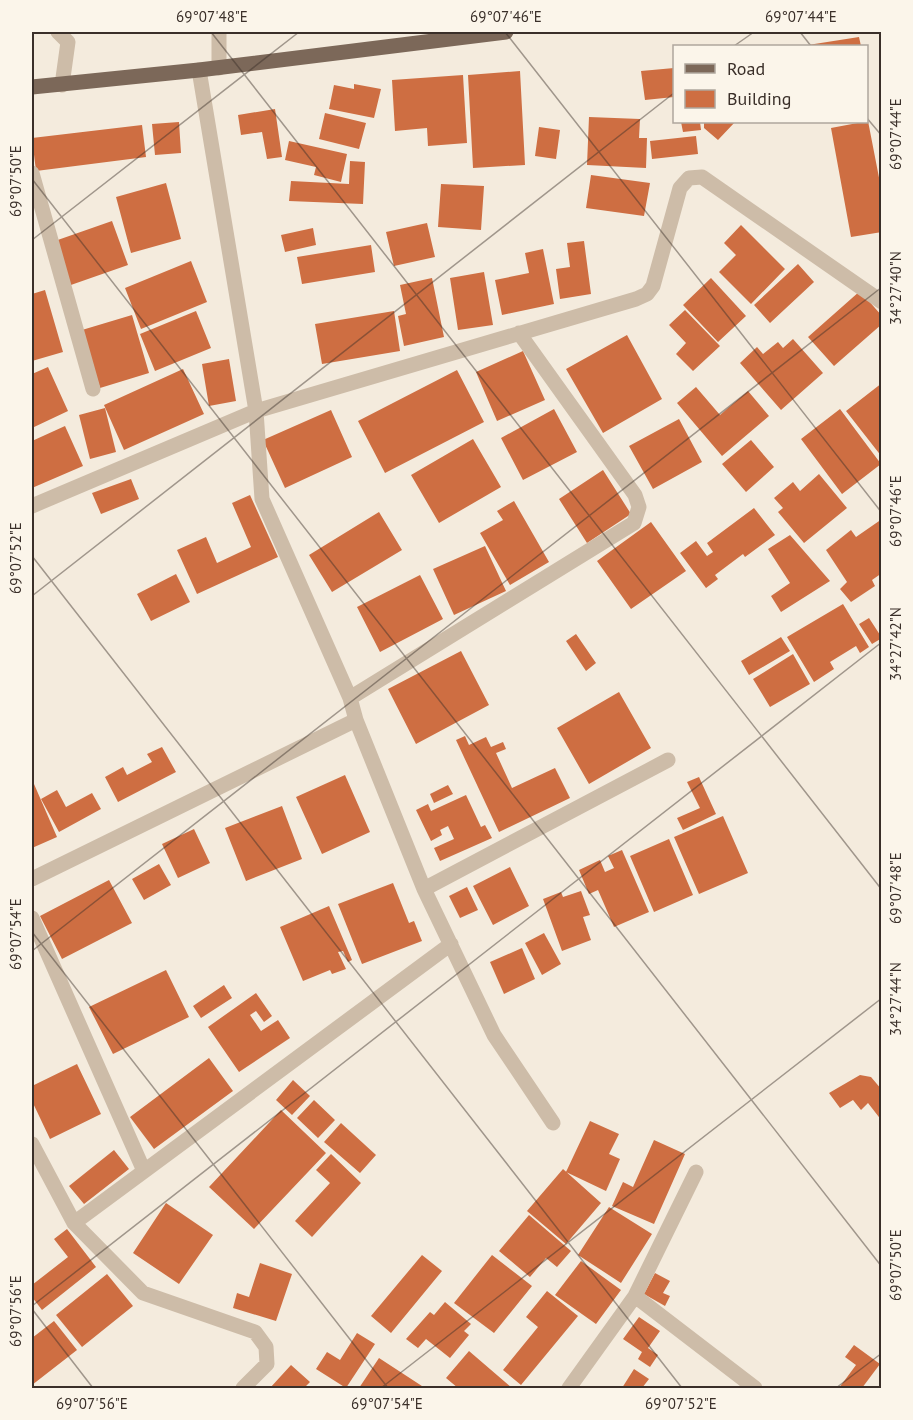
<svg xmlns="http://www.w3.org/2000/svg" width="913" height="1420" font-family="'PT Sans',sans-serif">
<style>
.building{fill:#ce6e42}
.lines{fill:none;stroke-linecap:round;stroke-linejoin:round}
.minor{stroke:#cdbca8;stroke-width:15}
.major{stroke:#7c6859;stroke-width:15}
.ticks{fill:none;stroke:#3a2f29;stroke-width:1.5;stroke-opacity:0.45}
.neatline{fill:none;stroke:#3a2f29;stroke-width:2}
.ticks-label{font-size:15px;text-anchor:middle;fill:#3a2f29}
</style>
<rect width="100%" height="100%" fill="#f4ebdd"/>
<!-- building -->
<path class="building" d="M859 37 861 46H808V45Z
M674 68V97L645 100 641 71Z
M520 71 525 165 473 168 468 75Z
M463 75 467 143 428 146 427 128 395 131 392 80Z
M354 84 381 89 374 118 329 109 334 85 354 89Z
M275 109 282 157 267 159 262 132 241 135 238 115Z
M325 113 366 123 359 149 319 139Z
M589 117 640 119 639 138H647L646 168 587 165Z
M868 121 882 193V232L851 237 831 128Z
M179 122 181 153 155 155 152 124Z
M681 122H700L701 130 683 132Z
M704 122H735L718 140 704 128Z
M142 125 146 157 36 171 32 138Z
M539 127 560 130 556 159 535 156Z
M696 136 698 154 652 159 650 141Z
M289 141 347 154 341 182 314 175 316 167 285 160Z
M350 161 365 162 363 204 289 201 291 181 349 184Z
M591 175 650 183 644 216 586 208Z
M166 183 181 239 131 253 116 197Z
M441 184 484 186 481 230 438 227Z
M112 221 128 265 68 286 52 242Z
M427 223 435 257 394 266 386 232Z
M741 225 785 269 751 304 719 272 736 255 724 243Z
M313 228 316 245 285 252 281 235Z
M584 241 591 294 560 299 556 269 570 267 567 243Z
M371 245 375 272 302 284 297 257Z
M543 249 554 304 502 315 495 280 529 273 525 253Z
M191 261 207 302 141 329 125 288Z
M798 264 814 282 770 323 754 305Z
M484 272 493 325 458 330 450 278Z
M432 278 444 337 404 346 398 316 406 314 400 285Z
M711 278 746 316 718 342 683 305Z
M45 290 63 352 32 361V294Z
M860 291 882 316V324L834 366 808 337Z
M685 310 720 346 693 371 676 354 686 343 669 325Z
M196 311 211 348 155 371 140 334Z
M394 311 400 351 322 364 315 324Z
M132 315 149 373 100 388 82 330Z
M627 335 662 399 603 433 566 369Z
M793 339 823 373 781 410 740 363 757 347 763 354 778 342 783 348Z
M523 351 545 400 497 421 476 372Z
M229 359 236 401 209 406 202 364Z
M48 367 68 411 32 428V374Z
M183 369 204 414 124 450 104 405Z
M457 370 484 422 385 473 358 421Z
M882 383V457L846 411Z
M696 387 720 415 748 391 769 416 722 456 677 403Z
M105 408 116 452 90 459 79 415Z
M554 409 577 452 523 480 501 438Z
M840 409 881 464 842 494 801 439Z
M331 410 352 457 285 488 263 440Z
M679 419 702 462 653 489 629 446Z
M65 426 83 466 32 488V441Z
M473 439 501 487 439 523 411 475Z
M751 440 774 467 746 492 722 464Z
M603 470 631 514 587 543 559 499Z
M819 474 847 508 804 543 778 512 783 508 774 498 793 482 800 491Z
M131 479 139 499 101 514 92 493Z
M250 495 278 557 197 594 177 550 206 537 217 563 251 547 232 503Z
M514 501 549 562 510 585 480 533 503 520 497 511Z
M754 508 775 535 745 557 743 554 715 575 718 579 706 588 680 553 696 541 707 556 713 552 707 543Z
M379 512 402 550 332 592 309 555Z
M882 519V573L872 580 875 586 851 602 840 589 847 582 826 550 851 530 856 537Z
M651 522 686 571 631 609 597 561Z
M790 535 830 581 781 612 771 596 790 583 768 549Z
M485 546 506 591 454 615 433 569Z
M176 574 190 602 151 621 137 594Z
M420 575 443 619 380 652 357 607Z
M843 604 869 647 860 653 856 646 830 662 834 669 814 682 787 637Z
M869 618 882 638 872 644 859 624Z
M576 634 596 663 586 671 566 641Z
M781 637 790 651 749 675 741 661Z
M461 651 489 705 416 744 388 689Z
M793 654 810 684 770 707 753 679Z
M619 692 651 748 589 784 557 728Z
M465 736 469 745 486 737 491 747 503 742 506 749 496 753 512 788 555 768 570 798 499 832 456 740Z
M162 747 176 772 118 802 105 777 123 767 127 775 152 762 147 754Z
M345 775 370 832 322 854 296 797Z
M699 777 716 814 683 830 677 818 700 808 687 782Z
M34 784 57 837 32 848V785Z
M448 785 453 794 434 803 430 794Z
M57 790 66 807 92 793 101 809 59 832 41 799Z
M466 795 481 827 485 825 492 838 440 861 434 848 454 839 448 826 440 830 442 835 431 841 416 810 428 804 431 811Z
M282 806 302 859 246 881 225 828Z
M723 816 748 873 699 894 674 837Z
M194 829 210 863 178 878 162 844Z
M669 839 693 895 654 912 630 856Z
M622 850 649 912 614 927 598 890 589 894 579 870 600 860 605 872 614 868 608 856Z
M159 864 171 885 144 900 132 879Z
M510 867 529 906 493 925 473 886Z
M109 880 132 923 62 959 40 916Z
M393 883 409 923 414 921 422 941 362 964 338 904Z
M467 887 478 910 460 918 449 896Z
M581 891 590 915 583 917 591 940 562 951 543 899 561 892 563 897Z
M329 906 352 960 348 962 343 951 338 952 346 969 332 974 330 970 303 981 280 927Z
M544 933 561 964 542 975 525 943Z
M522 948 535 979 504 994 490 962Z
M166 970 189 1017 113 1054 89 1007Z
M224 985 232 998 201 1018 193 1006Z
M256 993 272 1016 264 1022 256 1011 250 1015 261 1031 278 1020 290 1038 239 1072 208 1027Z
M209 1058 233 1091 154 1149 130 1117Z
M77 1064 101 1114 50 1139 32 1101V1086Z
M860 1075 871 1077 882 1090V1121L868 1103 861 1110 853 1100 840 1108 829 1093Z
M293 1080 310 1096 292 1115 276 1100Z
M314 1100 335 1120 318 1138 297 1118Z
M281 1110 326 1153 254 1229 209 1187Z
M590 1121 619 1134 609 1154 620 1159 606 1191 566 1172Z
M341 1123 376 1155 360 1173 324 1142Z
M654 1140 685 1154 654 1224 612 1206 623 1182 633 1187Z
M114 1150 129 1169 84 1204 69 1186Z
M331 1154 361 1183 312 1237 295 1221 330 1183 316 1170Z
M563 1169 601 1203 566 1244 527 1211Z
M166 1203 213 1235 179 1284 133 1253Z
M609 1207 652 1234 621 1283 578 1255Z
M529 1215 571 1251 557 1267 546 1258 530 1277 499 1251Z
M67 1229 96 1267 42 1310 32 1297V1285L68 1257 54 1239Z
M422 1255 442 1271 391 1333 371 1316Z
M492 1255 532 1286 494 1333 454 1303Z
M581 1261 621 1290 596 1324 555 1295Z
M260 1263 292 1274 276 1321 233 1308 237 1293 249 1297Z
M655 1273 670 1281 663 1293 670 1296 665 1306 644 1294Z
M107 1274 133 1306 82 1347 56 1315Z
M547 1291 578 1316 521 1385 503 1370 538 1327 526 1317Z
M445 1302 471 1324 464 1331 469 1335 450 1358 426 1339 418 1348 406 1339 430 1312 434 1315Z
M639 1317 660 1331 648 1348 658 1355 650 1367 638 1359 642 1352 623 1339Z
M54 1321 77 1350 32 1385V1338Z
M357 1333 375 1344 346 1388 316 1369 327 1352 340 1360Z
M854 1345 880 1364 862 1388H839L856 1365 845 1357Z
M469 1351 512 1388H458L446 1378Z
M379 1358 425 1388H359Z
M291 1365 310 1382 304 1388H270Z
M634 1369 649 1379 642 1388H622Z"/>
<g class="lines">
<!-- minor -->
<path class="minor" d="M58 32 68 42 62 85
M219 68V32
M199 70 256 411 262 499 350 698 356 720 424 889 494 1035 553 1123
M32 173 93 389
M32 506 256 411 636 299 647 294 653 286 680 188 689 178 702 177 882 302
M350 698 634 523 639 507 635 495 519 333
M32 879 356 720
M424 889 668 760
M32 918 144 1171
M32 1144 74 1223 143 1293 255 1332 266 1347 267 1364 243 1388
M74 1223 451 944
M635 1296 755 1388
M569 1388 635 1296 696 1172"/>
<!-- major -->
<path class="major" d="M32 87 199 70 506 32"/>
</g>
<!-- ticks -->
<path class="ticks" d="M211 32 882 890M505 32 882 513M800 32 811 46M734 46 754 32M866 117 882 136M32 179 882 1267M32 240 299 32M32 556 682 1388M32 596 674 93M32 932 388 1388M32 951 882 287M32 1306 882 642M32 1309 93 1388M381 1388 882 998M836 1388 882 1353"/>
<!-- border -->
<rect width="913" height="1420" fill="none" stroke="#fbf5ea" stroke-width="66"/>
<!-- legend -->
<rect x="673" y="45" width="195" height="78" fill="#fbf5ea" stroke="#aea69d" stroke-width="1.5"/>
<rect x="685" y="64" width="30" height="9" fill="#7c6859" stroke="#aea69d" stroke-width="1.5"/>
<text x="727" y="75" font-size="18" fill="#3a2f29">Road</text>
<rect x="685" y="90" width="30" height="18" fill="#ce6e42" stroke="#aea69d" stroke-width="1.5"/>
<text x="727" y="105" font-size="18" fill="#3a2f29">Building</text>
<rect x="33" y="33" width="847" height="1354" class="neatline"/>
<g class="ticks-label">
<text x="212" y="22">69°07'48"E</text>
<text x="506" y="22">69°07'46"E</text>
<text x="801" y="22">69°07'44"E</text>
<text transform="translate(896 134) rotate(-90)" y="5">69°07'44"E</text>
<text transform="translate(16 181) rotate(-90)" y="5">69°07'50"E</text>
<text transform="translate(896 288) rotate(-90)" y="5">34°27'40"N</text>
<text transform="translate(896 511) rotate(-90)" y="5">69°07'46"E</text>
<text transform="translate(16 558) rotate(-90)" y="5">69°07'52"E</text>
<text transform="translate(896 644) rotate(-90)" y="5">34°27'42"N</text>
<text transform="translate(896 888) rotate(-90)" y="5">69°07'48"E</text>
<text transform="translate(16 934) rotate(-90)" y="5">69°07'54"E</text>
<text transform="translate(896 999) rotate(-90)" y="5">34°27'44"N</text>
<text transform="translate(896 1265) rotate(-90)" y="5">69°07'50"E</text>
<text transform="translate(16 1311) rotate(-90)" y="5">69°07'56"E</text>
<text x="92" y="1409">69°07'56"E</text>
<text x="387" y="1409">69°07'54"E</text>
<text x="681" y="1409">69°07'52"E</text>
</g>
</svg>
